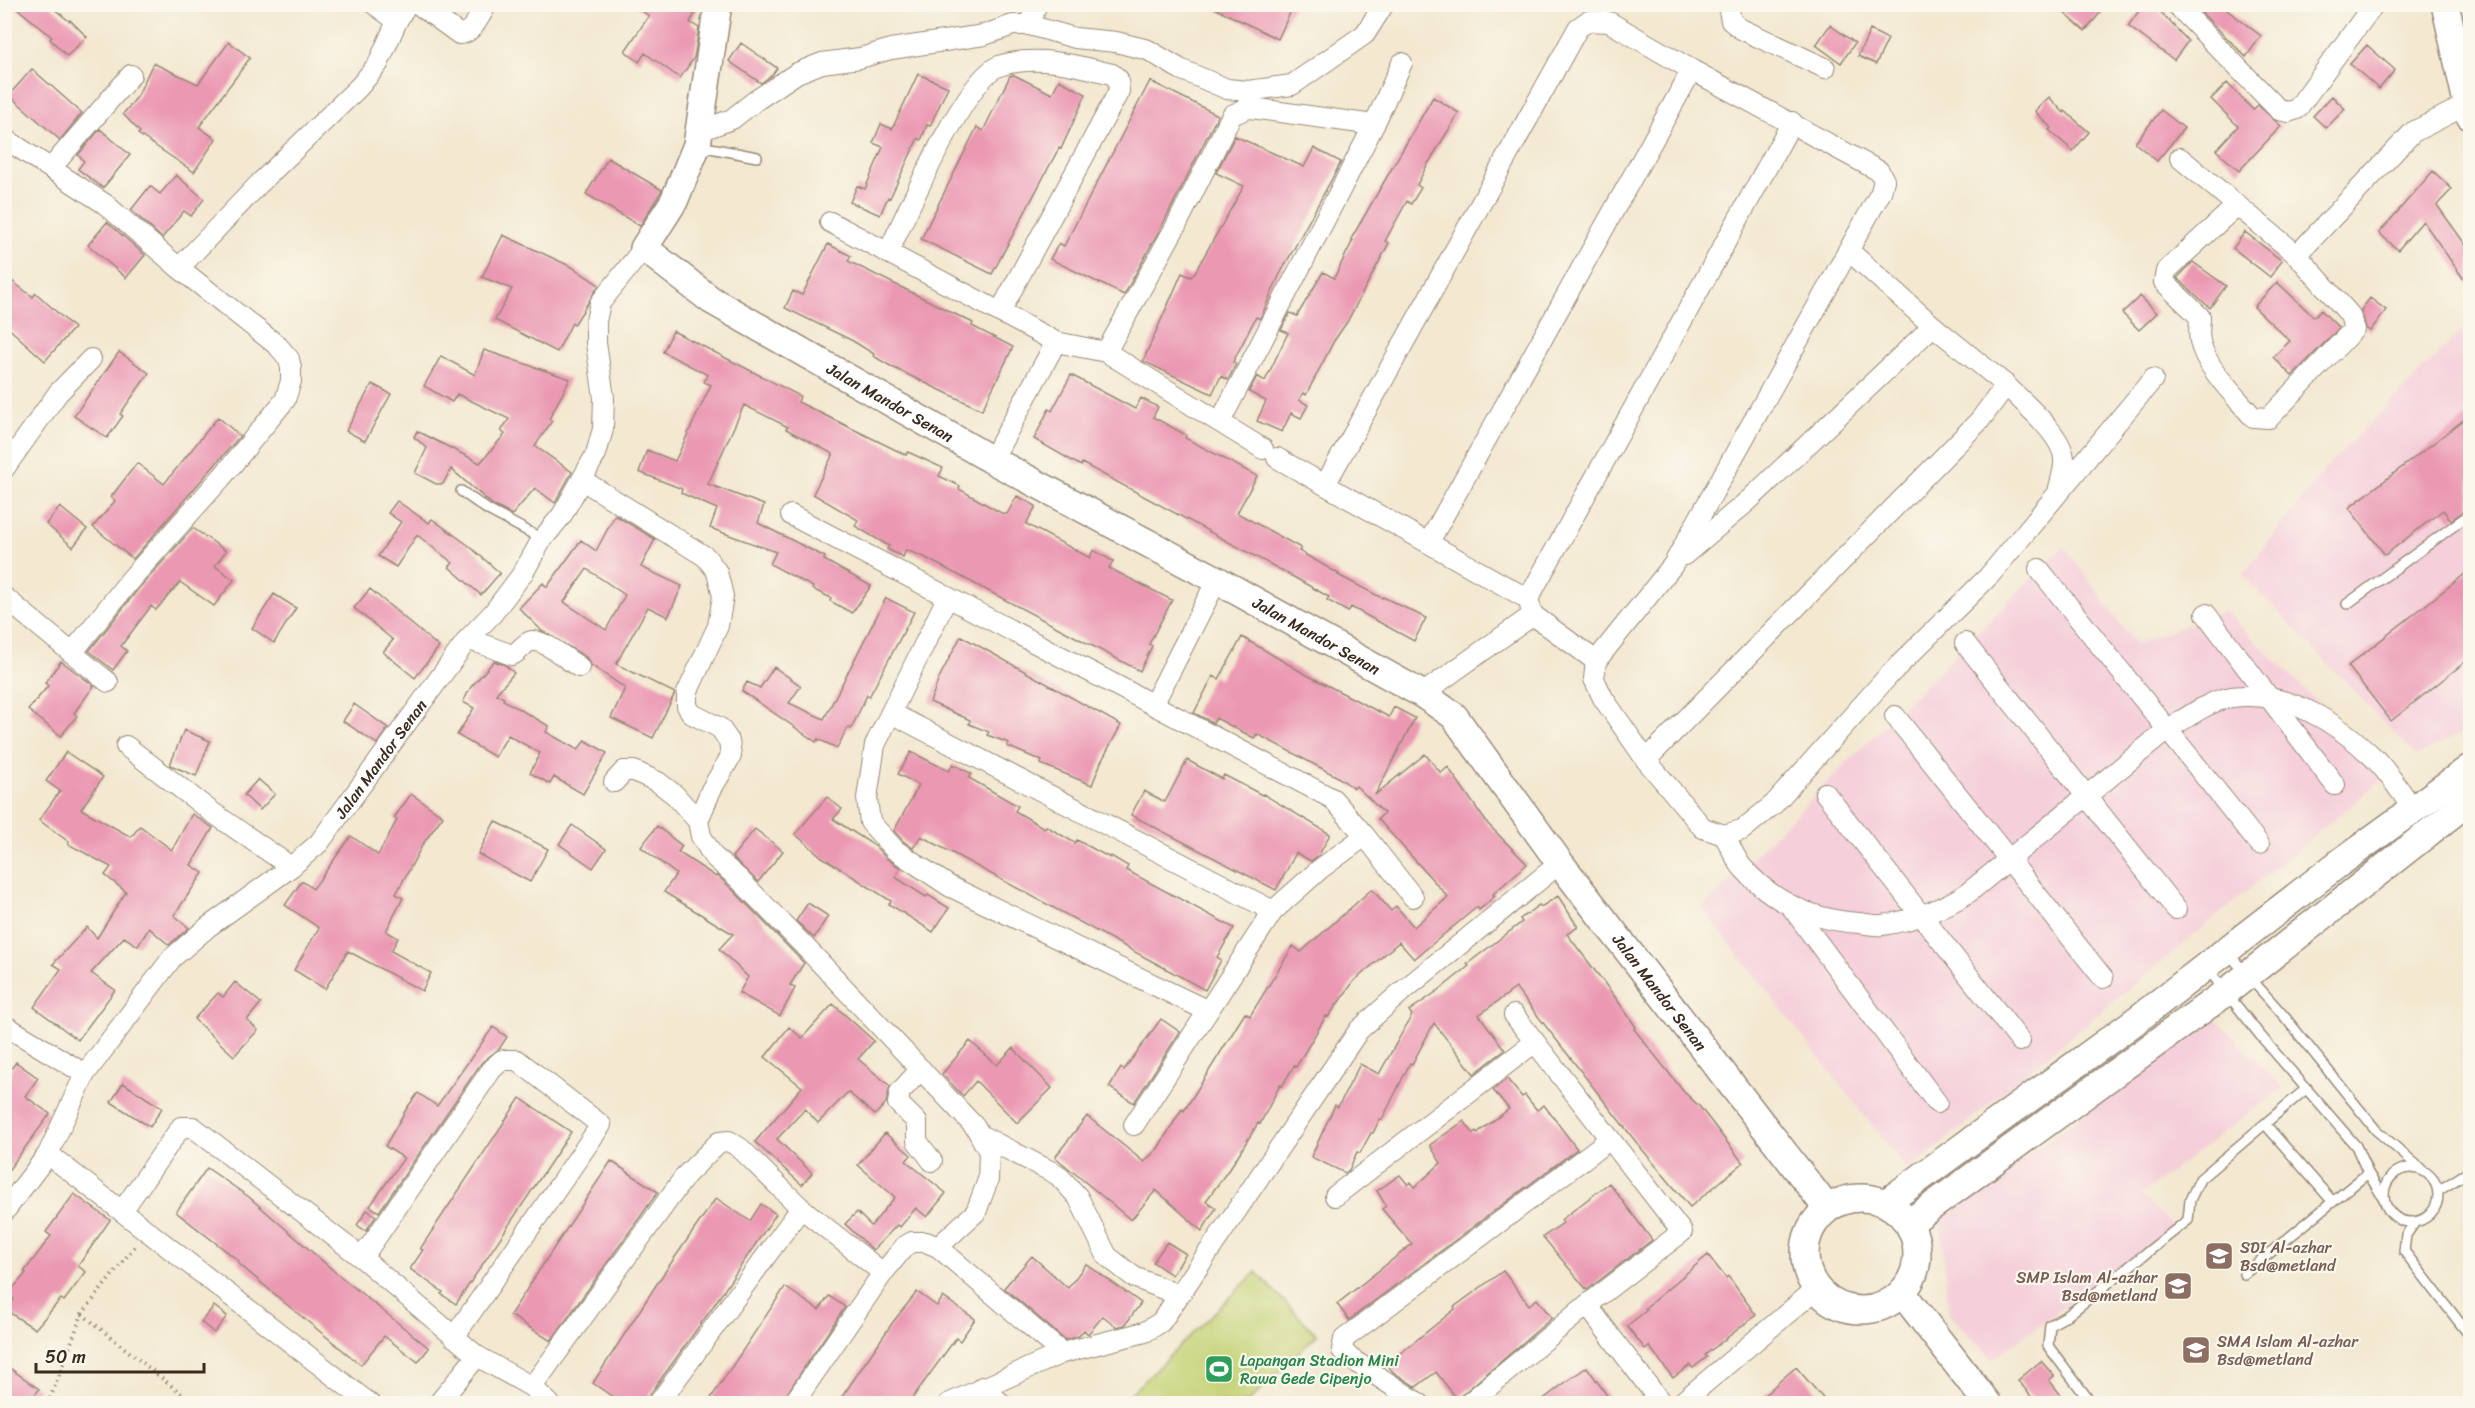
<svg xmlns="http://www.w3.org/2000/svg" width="2475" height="1408" font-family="Sriracha,sans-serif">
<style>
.built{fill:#f5cfda}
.green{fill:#c4d274;stroke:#807e49;stroke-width:1.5}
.building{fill:#eb98b2;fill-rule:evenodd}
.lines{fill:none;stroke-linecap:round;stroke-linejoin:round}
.lane-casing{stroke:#978977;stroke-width:12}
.street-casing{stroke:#978977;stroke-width:22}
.secondary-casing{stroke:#978977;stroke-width:30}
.path{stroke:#978977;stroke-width:4;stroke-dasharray:1.5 4.5;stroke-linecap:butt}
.lane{stroke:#fff;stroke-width:9}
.street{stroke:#fff;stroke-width:20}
.secondary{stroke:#fff;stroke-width:27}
.labels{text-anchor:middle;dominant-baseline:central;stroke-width:4.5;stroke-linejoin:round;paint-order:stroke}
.street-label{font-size:16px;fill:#3b2a1e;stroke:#fbf7ec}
.education-label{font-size:16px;fill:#785e54;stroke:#fbf7ec;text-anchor:start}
.leisure-label{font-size:16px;fill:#27864d;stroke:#fbf7ec;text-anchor:start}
</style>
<rect width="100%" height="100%" fill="#fbf7ec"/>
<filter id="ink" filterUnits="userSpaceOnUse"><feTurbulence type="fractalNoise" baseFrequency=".0167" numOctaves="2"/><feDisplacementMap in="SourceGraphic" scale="12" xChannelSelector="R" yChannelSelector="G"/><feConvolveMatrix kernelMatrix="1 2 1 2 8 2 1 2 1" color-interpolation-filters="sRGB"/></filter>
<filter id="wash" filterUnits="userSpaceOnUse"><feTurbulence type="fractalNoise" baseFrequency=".008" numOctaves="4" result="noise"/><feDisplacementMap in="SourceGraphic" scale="24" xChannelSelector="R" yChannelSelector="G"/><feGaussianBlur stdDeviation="1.35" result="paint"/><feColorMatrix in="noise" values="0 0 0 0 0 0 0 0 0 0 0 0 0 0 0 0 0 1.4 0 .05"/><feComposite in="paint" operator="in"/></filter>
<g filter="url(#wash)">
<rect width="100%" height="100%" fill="#f3e8d0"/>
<!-- built -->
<path class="built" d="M2470 327V729L2416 756 2243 575 2325 469 2458 334Z
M2064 546 2135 644 2225 611 2390 773 1908 1171 1702 908Z
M2214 1017 2283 1088 2141 1194 2174 1228 1992 1359 1949 1315 1940 1220Z"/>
<!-- green -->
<path class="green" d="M1256 1272 1317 1335 1247 1403H1121Z"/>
<g id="blocks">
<!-- building -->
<path class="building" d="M12 4H48L69 21 70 20 87 37 67 56 50 39 52 37Z
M632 4H701L690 22 699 28 694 58 680 78 645 53 639 62 625 51 649 16Z
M1206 4H1294L1278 39Z
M2054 4H2090L2100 13 2085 31Z
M2144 4H2153L2188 41 2174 60 2128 26Z
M2193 4H2219L2261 36 2246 57Z
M1830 25 1855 43 1841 63 1816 45Z
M1870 30 1888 39 1876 64 1858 56Z
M229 42 250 58 199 127 216 139 194 172 138 134 140 132 123 114 137 97 153 63 198 84Z
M741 43 777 68 772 75 761 83 729 61Z
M2367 45 2395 70 2379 89 2350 64Z
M32 69 82 113 60 140 9 95Z
M918 74 948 87 930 126 927 125 921 140 918 138 890 198 888 197 880 215 850 202 857 186 865 189 883 147 873 143 881 124 892 129Z
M1014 75 1052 94 1059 80 1086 94 1061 149 1059 148 992 274 921 239 977 127 983 131 1010 76Z
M1150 81 1218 115 1165 220 1124 295 1050 259 1059 243 1064 246Z
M2227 83 2253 110 2258 105 2281 126 2239 171 2216 150 2238 126 2211 99Z
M2332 96 2345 109 2326 128 2313 116Z
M1433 97 1459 113 1426 167 1417 185 1421 188 1411 204 1407 201 1385 241 1389 243 1347 322 1334 341 1306 395 1303 393 1299 400 1308 405 1301 418 1291 413 1282 432 1257 421 1266 401 1249 392 1257 376 1265 381 1288 333 1281 330 1290 313 1297 316 1323 272 1334 278 1353 240 1351 239Z
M2049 97 2064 113 2065 111 2089 132 2073 151 2049 130 2051 128 2035 111Z
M2161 110 2184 128 2157 161 2135 143Z
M100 129 130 155 103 188 78 169 84 161 78 155Z
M1235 136 1304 167 1314 148 1341 162 1279 276 1260 319 1256 317 1233 362 1236 364 1228 380 1221 376 1212 394 1143 361 1182 273 1191 277 1195 272 1244 186 1216 173Z
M608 158 662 190 640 226 586 194Z
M2433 171 2452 189 2437 205 2470 251V288L2423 221 2398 250 2379 233Z
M176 175 204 199 191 216 184 211 162 238 131 210 150 186 160 194Z
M107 222 145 255 126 278 88 245Z
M2245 232 2282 261 2270 277 2233 248Z
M503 235 572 267 599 285 574 325 572 323 557 352 495 320 512 289 482 277Z
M828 244 851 256 848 261 973 323 972 326 1013 347 982 410 894 368 873 356 874 354 853 341 785 308 793 291 802 295Z
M2193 262 2226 286 2210 308 2177 278Z
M4 275 33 297 36 293 74 328 45 361 4 324Z
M2277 282 2314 317 2321 310 2339 328 2292 376 2273 357 2290 341 2254 307Z
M2140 296 2157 313 2139 330 2122 313Z
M2370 298 2386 310 2370 331 2366 328 2361 310Z
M673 331 800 396 798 402 906 455 908 452 943 468 939 476 960 486 959 489 1003 514H1007L1017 496 1036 506 1026 524 1090 558 1093 550 1113 561 1109 568 1172 600 1149 644 1152 646 1140 671 924 557 906 550 903 557 887 549 889 546 855 526 858 520 813 494 833 454 786 429 788 427 744 405 708 484 764 505 758 523 825 557 824 560 871 586 852 613 830 601 831 598 812 589 813 587 770 564 776 552 710 528 717 509 681 493 682 489 639 472 647 450 675 461 711 385 704 382 708 375 663 352Z
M484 350 570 379 549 419 552 421 535 446 572 472 555 503 535 488 512 515 494 506 451 469 443 484H436L415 473 427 448 414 437 417 431 480 463 505 434 501 431 509 419 457 394 452 402 424 386 441 356 475 375Z
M119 352 149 373 120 414 123 416 107 438 74 416Z
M1071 375 1135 409 1141 398 1158 407 1153 417 1186 435 1185 438 1257 476 1237 513 1301 548 1299 551 1339 574 1338 575 1382 598 1383 597 1426 618 1414 641 1351 607 1348 612 1327 600 1329 597 1290 575 1082 463 1081 466 1034 439 1049 409 1052 411Z
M372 384 391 394 365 441 346 431Z
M2470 415V507L2451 520 2443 510 2385 555 2349 508Z
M218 417 240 436 133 559 93 527 115 501 111 497 137 463 164 484Z
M397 501 429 523 432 519 468 545 500 573 481 595 449 567 453 563 417 535 396 567 378 556 401 522 388 513Z
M60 507 87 529 73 547 46 524Z
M615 515 655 539 641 567 682 586 668 617 648 607 616 664 675 693 653 738 611 718 625 688 591 665 586 657 542 631 519 608 543 583 547 587 581 540 596 551ZM587 569 625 595 606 630 564 602Z
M193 528 226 551 215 566 234 580 214 606 180 582 156 610 151 606 121 646 127 651 113 670 89 651 139 588Z
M2470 570V658L2391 721 2348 666Z
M370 589 439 647 415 678 383 652 393 640 354 608Z
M274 594 296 608 274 643 252 628Z
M886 598 914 612 869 697 867 695 851 729 848 727 837 748 818 739 816 742 742 691 747 682 760 688 774 667 801 686 789 703 824 719Z
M961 636 1121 725 1101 762 1092 785 1041 764 1042 761 1007 746 1009 743 987 735 989 732 969 724 970 720 930 702 940 676Z
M1242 637 1305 674 1389 717 1394 707 1415 718 1375 795 1425 754 1441 773 1448 767 1487 823 1527 864 1493 894 1495 896 1479 910 1477 907 1414 959 1399 942 1354 981 1328 1017 1326 1016 1296 1067 1294 1066 1282 1086 1280 1085 1260 1124 1258 1123 1234 1162 1206 1201 1216 1208 1202 1231 1156 1190 1131 1220 1055 1157 1087 1116 1144 1162 1158 1148 1182 1109 1184 1111 1245 1013 1250 1016 1293 946 1301 952 1372 889 1391 911 1396 906 1414 927 1448 897 1378 819 1384 813 1356 786 1354 788 1336 776 1257 734 1254 738 1216 718 1213 723 1194 713 1213 676 1219 679Z
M61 661 94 686 74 713 77 716 61 736 28 710 48 686 45 683Z
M494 661 505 665 514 673 496 694 504 698 503 700 549 726 546 732 578 750 585 740 607 753 583 794 554 777 550 784 530 773 540 753 508 735 495 757 457 735 474 708 463 702 471 687Z
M354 704 388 728 377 744 343 721Z
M184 730 210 741 196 776 170 765Z
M66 752 103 777 81 809 131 837 140 826 172 850 192 814 213 828 191 865 203 873 174 915 189 928 169 945 149 928 138 946 124 937 91 973 115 990 78 1040 34 1007 61 969 53 964 87 927 97 938 126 892 105 875 111 867 68 844 69 842 39 820 60 791 46 781Z
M911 752 949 771 953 764 972 774 969 778 1018 806 1015 811 1044 828 1046 826 1075 843 1077 840 1110 858 1111 856 1128 866 1126 870 1234 928 1217 957 1221 960 1205 990 921 836 913 848 903 841 894 831 919 785 898 774Z
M1187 760 1222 779 1224 775 1262 795 1263 794 1330 834 1319 855 1311 861 1296 853 1276 890 1131 815 1144 791 1165 802Z
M258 779 275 794 260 810 244 795Z
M411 794 443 816 423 844 396 894 403 898 386 931 398 938 391 951 431 973 422 991 348 951 325 989 294 970 319 928 285 905 302 881 313 889 351 836 378 855 397 820 394 818Z
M827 797 842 809 833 819 875 846 886 858 900 868 895 877 926 897 928 895 949 908 933 932 889 904 891 901 822 857 795 834Z
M495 821 548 849 530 882 478 854Z
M572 825 606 849 593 868 559 844Z
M657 826 682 846 678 852 716 877 717 875 731 888 804 963 790 985 795 988 780 1016 739 993 748 977 719 949 733 934 664 892 676 874 641 847Z
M755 829 783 851 758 882 732 857Z
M1558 896 1578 927 1567 934 1615 997 1636 1027 1634 1029 1684 1092 1700 1107 1743 1163 1690 1207 1636 1142 1516 988 1479 1015 1505 1050 1474 1074 1434 1023 1412 1064 1410 1063 1382 1120 1380 1119 1373 1133H1371L1360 1153 1357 1152 1349 1170 1345 1173 1311 1157 1335 1105 1338 1107 1360 1064 1379 1074 1412 1015 1409 1011 1439 990 1469 966 1467 964 1522 922 1520 919 1539 905 1541 907Z
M808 903 828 916 814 938 796 921Z
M235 982 261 1003 247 1020 258 1030 234 1056 194 1019 218 993 223 997Z
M833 1004 874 1041 858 1059 890 1086 886 1103 875 1115 848 1092 818 1123 805 1109 777 1139 812 1173 802 1185 755 1142 802 1087 765 1057 789 1027 802 1038Z
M1161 1019 1180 1032 1134 1103 1109 1087 1121 1068 1124 1070Z
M493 1027 507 1037 499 1049 482 1062 379 1212 370 1206 404 1158 385 1146 407 1108 418 1093 437 1106Z
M970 1041 997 1065 1013 1048 1052 1088 1017 1123 976 1081 963 1096 942 1074Z
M16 1062 38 1078 25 1096 50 1114 4 1176V1079Z
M1507 1079 1522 1097 1525 1095 1537 1110 1544 1105 1577 1149 1349 1320 1337 1304 1412 1244 1382 1209 1386 1206 1377 1191 1400 1175 1408 1185 1411 1182 1415 1187 1441 1163 1430 1145 1464 1121 1473 1133 1476 1131 1477 1133 1509 1109 1493 1090Z
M123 1083 162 1108 150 1127 111 1102Z
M520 1098 571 1132 456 1304 441 1294 443 1292 410 1269 423 1250 420 1249Z
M885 1133 911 1155 906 1161 946 1193 927 1217 916 1208 900 1227 897 1225 873 1250 845 1224 857 1212 871 1226 895 1197 858 1165Z
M611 1161 658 1192 551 1341 510 1315Z
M207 1168 249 1197 335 1272 429 1348 418 1362 384 1336 361 1365 285 1303 238 1263 239 1261 176 1212Z
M1609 1183 1652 1240 1587 1290 1543 1237 1563 1223 1561 1220Z
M74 1194 110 1220 78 1266 86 1272 64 1301 61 1299 35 1329 7 1311 14 1299 8 1294 26 1273 24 1272 51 1236 46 1232Z
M716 1198 750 1221 761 1204 776 1214 710 1311 648 1397 646 1404H623L593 1383 660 1279Z
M367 1210 376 1216 366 1231 357 1225Z
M1167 1242 1186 1254 1172 1275 1153 1262Z
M1708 1255 1726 1278 1728 1276 1756 1315 1705 1355 1707 1357 1693 1368 1690 1365 1673 1378 1649 1346 1645 1349 1627 1326 1647 1310 1645 1308Z
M1032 1256 1068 1288 1086 1264 1141 1303 1125 1325 1117 1327 1103 1316 1088 1334 1084 1330 1079 1336 1065 1340 1004 1288Z
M1503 1271 1529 1305 1537 1299 1552 1318 1457 1399 1436 1372 1416 1387 1393 1372 1387 1364 1455 1309 1454 1307Z
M785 1287 819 1310 829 1296 845 1307 780 1404H707Z
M917 1292 937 1306 943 1297 975 1319 960 1341 956 1338 908 1404H837L893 1322Z
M214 1306 227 1316 214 1333 201 1322Z
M2041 1361 2054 1376 2049 1380 2068 1404H2037L2018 1380Z
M4 1364 39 1389 29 1404H4Z
M1587 1367 1613 1404H1537L1567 1381Z
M1796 1367 1828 1404H1755L1781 1380Z"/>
</g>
</g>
<g filter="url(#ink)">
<use href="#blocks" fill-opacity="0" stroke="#978977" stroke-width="1.5"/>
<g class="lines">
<!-- lane casing -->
<g class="lane-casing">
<path id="lane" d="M700 146 757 157
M461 491 488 510 533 534 541 541
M2347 604 2470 514
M2228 953 2284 1016 2376 1130 2421 1169
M2207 968 2259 1034 2356 1146 2368 1173 2384 1199
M2265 1124 2333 1202
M2384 1195a27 27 0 1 1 54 0a27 27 0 1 1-54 0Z
M2438 1191 2470 1171
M2415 1222 2406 1235 2404 1251 2470 1336
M2244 1274 2368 1173
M2092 1404 2048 1346 2050 1325 2068 1315 2188 1220 2190 1200 2200 1179 2307 1088"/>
</g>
<!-- street casing -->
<g class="street-casing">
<g id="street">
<path d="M374 4 397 21 407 4"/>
<path d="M418 4 459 34C472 35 480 15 487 4"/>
<path d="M1728 4 1731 21 1741 29 1825 68"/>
<path d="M2176 4 2279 110 2288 112 2297 109 2374 4"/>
<path d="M1029 25 1037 4"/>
<path d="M700 131 732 119 755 101 797 73 822 63 860 58 891 49 984 35 1013 25H1029L1075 38 1116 42 1148 50 1180 69 1227 89 1248 91 1292 85 1365 34 1384 4"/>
<path d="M4 138 105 204 179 268 278 346 289 359 291 368V381L285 400 222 477 130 580 72 653 108 682"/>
<path d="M2180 158 2297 255 2413 132 2468 104"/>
<path d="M51 168 131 75"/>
<path d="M2236 206 2166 271 2164 282 2200 317C2200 325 2198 333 2200 341 2205 367 2236 397 2253 417L2269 418 2354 329 2350 315 2297 255"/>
<path d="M830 222 1056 342 1106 352 1263 449"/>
<path d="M1848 250 1933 326 2006 385"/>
<path d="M888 253C905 217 965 78 999 66 1035 54 1077 65 1112 74L1118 79 1119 91 1000 312"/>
<path d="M179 268 259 184 359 87 378 64 397 21"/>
<path d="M1106 352 1176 226 1232 115 1248 108 1259 109 1374 125"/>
<path d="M1220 422 1374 125 1402 63"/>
<path d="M1277 458 1528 599 1533 615 1596 661 1594 679 1603 698 1646 760 1703 828 1724 835 1742 830 1774 804 1890 674 1989 576 2153 379"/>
<path d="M992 460 1056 342"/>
<path d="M4 469 58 393 91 359"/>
<path d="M582 480 706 557 717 572 723 596 718 626 687 693V706L692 714 720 728 729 741 731 756 711 790 698 821"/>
<path d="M1325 485 1578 28 1588 21 1609 22 1692 70 1879 171 1884 180 1881 192 1673 565 1596 661"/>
<path d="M791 515 1333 799 1365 836 1413 897"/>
<path d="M1429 542 1692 70"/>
<path d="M1684 555 1749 500 1933 326"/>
<path d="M2039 569 2259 844"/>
<path d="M4 597 72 653"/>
<path d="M947 598 875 745 867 798 870 822 895 850 949 886 1208 1011"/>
<path d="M1528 599 1792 122"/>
<path d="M2206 614 2335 785"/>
<path d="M468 639 512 655C520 652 524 642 532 641 543 639 569 661 579 667"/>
<path d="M1965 643 2176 909"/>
<path d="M1422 694 1533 615"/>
<path d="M1154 703 1217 580"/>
<path d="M891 713 1273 911"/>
<path d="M1895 716 2103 978"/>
<path d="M126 746 209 810 291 867"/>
<path d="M1646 760 1980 420 2006 385C2023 403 2063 435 2064 459 2065 468 2061 479 2059 488"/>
<path d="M614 782 624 771H634L658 782 675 795 698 821 701 836 713 856 739 879 811 953 976 1128 989 1152 988 1180 976 1212 938 1247"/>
<path d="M1825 793 2020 1041"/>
<path d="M1724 835C1730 845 1735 858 1742 867 1773 903 1812 920 1859 923 1866 924 1875 926 1882 925 1913 921 1942 909 1968 893L2167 730C2186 718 2210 700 2232 697 2286 690 2337 722 2374 758 2389 773 2401 792 2413 809"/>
<path d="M1793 909 1937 1103"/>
<path d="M4 1025 85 1074"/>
<path d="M921 1069 900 1092 898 1103 917 1122V1141L932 1161"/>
<path d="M1134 1125 1273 911 1320 869 1365 836"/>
<path d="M980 1135 1058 1175 1078 1197 1107 1256 1134 1277 1178 1295"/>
<path d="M48 1154 370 1404"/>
<path d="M1335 1196 1535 1042"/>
<path d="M122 1211 181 1127H193L362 1258 477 1356 532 1387 550 1404"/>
<path id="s1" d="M4 1212 48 1154 85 1074 172 958 208 927 291 867 319 843 468 639 493 613 523 573 541 541 562 515 596 454 603 429 604 398 596 343V321L600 303 644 248"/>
<path d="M362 1258 492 1069 502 1060H517L601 1125 454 1337"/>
<path d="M1587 1305 1662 1404"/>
<path d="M532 1387 686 1175 719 1142 729 1141 740 1148 801 1208 883 1273"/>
<path d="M982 1387 1002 1404"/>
<path d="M438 1404 477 1356"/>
<path d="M658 1404 801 1208"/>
<path d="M793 1404 883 1273 905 1246 912 1242H926L938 1247 1062 1353"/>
<path d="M948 1404 1062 1353 1145 1332 1161 1322 1359 1030 1399 994 1560 863"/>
<path d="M1420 1404 1350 1358 1342 1350 1344 1339 1610 1139"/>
<path d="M1468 1404 1587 1305 1682 1232 1514 1015"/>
<path d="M1680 1404 1815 1290"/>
</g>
</g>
<!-- secondary casing -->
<g class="secondary-casing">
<g id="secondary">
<path id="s2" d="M718 4 697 145 674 201 644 248 711 300 992 460 1217 580 1422 694 1454 716 1560 863 1827 1208"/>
<path d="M2445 4 2470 116"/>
<circle cx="1861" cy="1254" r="56"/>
<path d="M1887 1202 2134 1022 2338 864 2470 768"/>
<path d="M1909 1223 2225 993 2470 800"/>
<path d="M1903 1294 1988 1404"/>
</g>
</g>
<!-- path -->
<path class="path" d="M82 1314 194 1404
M48 1404 82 1314 135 1246"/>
<!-- lane -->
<use href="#lane" class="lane"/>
<!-- street -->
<use href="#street" class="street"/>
<!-- secondary -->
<use href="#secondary" class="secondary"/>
</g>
</g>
<!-- icons -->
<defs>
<g id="school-square" transform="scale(1.5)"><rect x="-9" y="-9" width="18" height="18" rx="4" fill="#8d6e63" stroke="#fbf7ec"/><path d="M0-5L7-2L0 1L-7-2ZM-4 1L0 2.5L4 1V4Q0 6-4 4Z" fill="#fff"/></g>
<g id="stadium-square" transform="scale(1.5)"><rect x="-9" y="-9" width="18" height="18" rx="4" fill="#2e9e5b" stroke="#fbf7ec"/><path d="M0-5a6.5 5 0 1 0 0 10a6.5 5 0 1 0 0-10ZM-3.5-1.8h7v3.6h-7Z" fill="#fff"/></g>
</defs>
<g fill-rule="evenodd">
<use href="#school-square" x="2219" y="1256"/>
<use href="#school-square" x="2178" y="1286"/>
<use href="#school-square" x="2196" y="1350"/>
<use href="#stadium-square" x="1219" y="1369"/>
</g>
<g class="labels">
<!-- street labels -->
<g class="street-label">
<text stroke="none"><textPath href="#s2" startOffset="550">Jalan Mandor Senan</textPath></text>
<text stroke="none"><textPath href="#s2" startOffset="1036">Jalan Mandor Senan</textPath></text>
<text stroke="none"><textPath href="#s1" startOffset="597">Jalan Mandor Senan</textPath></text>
<text stroke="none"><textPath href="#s2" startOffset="1540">Jalan Mandor Senan</textPath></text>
</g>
<!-- education labels -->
<g class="education-label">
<text x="2240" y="1247">SDI Al-azhar<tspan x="2240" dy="18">Bsd@metland</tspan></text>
<text x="2157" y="1277" text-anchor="end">SMP Islam Al-azhar<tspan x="2157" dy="18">Bsd@metland</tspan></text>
<text x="2217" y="1341">SMA Islam Al-azhar<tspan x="2217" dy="18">Bsd@metland</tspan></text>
</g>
<!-- leisure labels -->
<g class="leisure-label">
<text x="1240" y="1360">Lapangan Stadion Mini<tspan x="1240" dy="18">Rawa Gede Cipenjo</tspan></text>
</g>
</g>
<!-- margin -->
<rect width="2475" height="1408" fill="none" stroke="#fbf7ec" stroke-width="24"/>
<!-- scale -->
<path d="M36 1363v9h168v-9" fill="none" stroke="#3b2a1e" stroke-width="3"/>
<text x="45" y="1363" font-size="18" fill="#3b2a1e" stroke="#fbf7ec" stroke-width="4.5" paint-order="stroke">50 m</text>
</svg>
